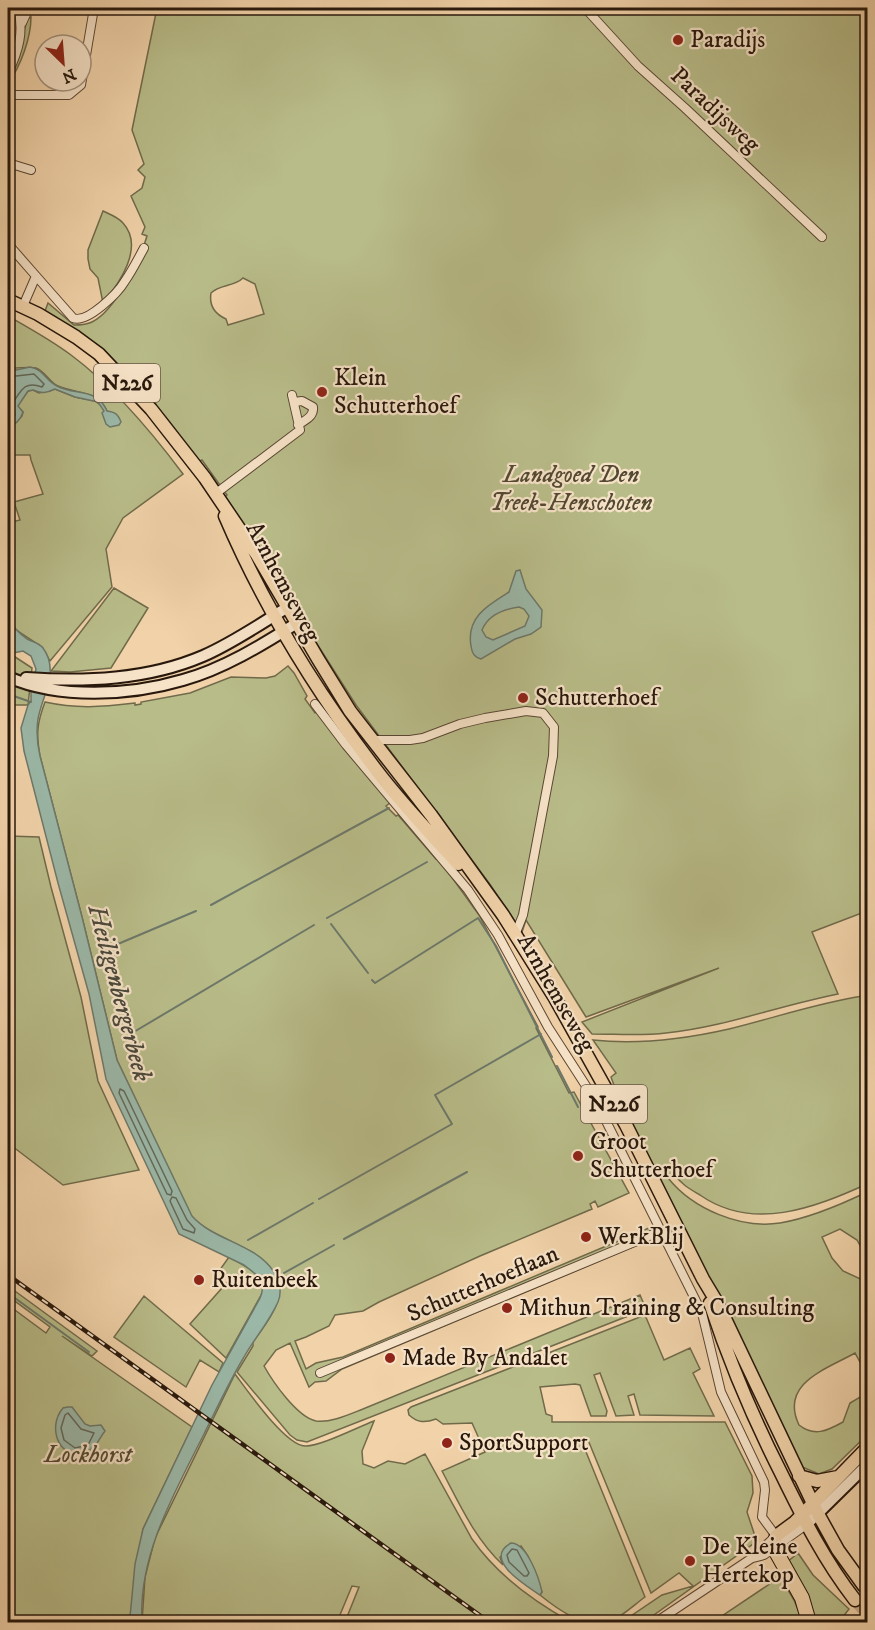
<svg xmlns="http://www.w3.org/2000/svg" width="875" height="1630" font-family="'IM FELL DW Pica',serif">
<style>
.green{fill:#b8bc89;stroke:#706a4a;stroke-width:1.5;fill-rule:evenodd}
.water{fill:#9bb8a8;stroke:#6d786a;stroke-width:1.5;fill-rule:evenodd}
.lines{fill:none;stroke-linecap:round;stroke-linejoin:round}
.shore{stroke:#62685a;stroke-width:1.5}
.stream{stroke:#6d786a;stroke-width:2}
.primary-tunnel{stroke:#c9ad8a;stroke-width:12;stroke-dasharray:12 6;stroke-linecap:butt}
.street-casing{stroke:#5a4633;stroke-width:10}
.secondary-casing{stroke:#28180c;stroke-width:14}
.primary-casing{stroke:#28180c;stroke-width:15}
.highway-casing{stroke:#28180c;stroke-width:16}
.street{stroke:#f6e2c7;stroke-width:8}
.secondary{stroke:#f6e2c7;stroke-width:10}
.primary{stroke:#f1d2a9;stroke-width:12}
.highway{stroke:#f1d2a9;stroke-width:14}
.rail-casing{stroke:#28180c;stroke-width:4.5}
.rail{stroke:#f6e2c7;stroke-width:2;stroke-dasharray:7;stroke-linecap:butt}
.poi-dot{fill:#8f2418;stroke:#f6e2c7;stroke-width:2}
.labels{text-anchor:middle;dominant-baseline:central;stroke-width:4.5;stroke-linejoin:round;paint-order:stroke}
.shield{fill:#f6e2c7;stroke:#654;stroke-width:1.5}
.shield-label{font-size:22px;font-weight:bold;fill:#28180c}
.poi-label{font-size:24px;fill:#28180c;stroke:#f6e2c7;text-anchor:start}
.street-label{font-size:24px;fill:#28180c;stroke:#f6e2c7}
.park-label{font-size:24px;font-style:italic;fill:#534932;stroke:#f6e2c7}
.water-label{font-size:26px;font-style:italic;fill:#4a483b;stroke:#f6e2c7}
</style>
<rect width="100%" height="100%" fill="#f1d2a9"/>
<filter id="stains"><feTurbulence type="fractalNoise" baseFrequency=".00333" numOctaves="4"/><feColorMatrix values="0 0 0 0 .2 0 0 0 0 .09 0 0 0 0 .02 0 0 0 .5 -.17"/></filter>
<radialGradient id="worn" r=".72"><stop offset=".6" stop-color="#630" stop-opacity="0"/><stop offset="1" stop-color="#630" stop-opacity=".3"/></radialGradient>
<!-- green -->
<path class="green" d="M157 8H867V911L812 932 838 994C781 1005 725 1027 666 1033 642 1036 617 1034 592 1034L582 1022 719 968 586 1017 526 920 522 932 489 883 356 705 224 498 227 495 202 460 198 462C173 424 144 387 108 357 88 341 66 326 45 311L48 303 74 325C80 325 86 325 92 322 115 311 140 260 147 236L142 234 145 227 131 196 142 188 145 177 138 170 144 164 132 130ZM243 278 255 284 264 314 228 325 226 319C215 314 209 305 211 293 220 284 234 287 243 278Z
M31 17C31 38 21 65 8 84 7 75 13 70 16 61 20 47 23 32 28 18Z
M103 211C109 214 118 217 123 223 145 247 119 284 103 303L98 278 90 269 88 259V250Z
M8 316C29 328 51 340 71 355 114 387 151 431 183 474L123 518 106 549 112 587 50 661 42 647 16 630 8 619V523L20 520 14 502 43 494 31 460 30 455H8V426H10L22 416 23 412 17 406 28 391 33 390 39 393 55 389 75 397 95 401 103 407 104 411H107C98 390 76 394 58 386 50 383 45 371 36 368 29 366 16 369 8 368Z
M114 588 148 608 111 668 70 672 51 671Z
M9 653 32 668 28 705H8Z
M288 666 294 673 307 696 305 699 315 713 323 706 395 799 386 806 396 816 398 815 436 859 438 858 479 915 538 1027 536 1028 569 1093 574 1092 629 1193 598 1207 595 1201 590 1204 592 1209 480 1256 379 1302 363 1311 335 1315 329 1326 306 1337 295 1341 306 1369 316 1363 343 1357 649 1228 654 1238 342 1369 326 1381 315 1382 309 1387 290 1343 276 1350 264 1366C273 1382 297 1417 316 1421 331 1423 350 1414 363 1409L640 1295 646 1309 307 1442 297 1440 290 1435 237 1372 253 1346V1342C260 1332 275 1313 277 1302 288 1248 218 1246 191 1216L117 1060 82 917 40 756C36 734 37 723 45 702 77 709 101 707 135 703V705L141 704V702L190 693 231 677 266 678 275 676Z
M8 836 39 837 51 887 81 997 98 1081 139 1170 63 1185 8 1143Z
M863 996 867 997V1184C814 1208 753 1232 700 1195 690 1189 682 1185 675 1175L668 1178C693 1209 740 1229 780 1223 810 1218 840 1205 867 1192V1258L857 1240 840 1229 822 1237 832 1258 843 1271 867 1282V1375L855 1353C827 1369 779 1383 799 1425 814 1437 827 1431 843 1422L850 1403 867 1393V1435L832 1469 819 1474 802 1467 625 1115 611 1077 616 1073 593 1040C639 1045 685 1039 729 1029 774 1018 817 1003 863 996Z
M229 1257C242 1264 263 1274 264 1290L226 1358 190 1324 230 1279 219 1271Z
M8 1286 97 1351 92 1356 62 1336 192 1427 143 1529 130 1617 131 1622H8V1305L46 1333 50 1327 8 1296Z
M144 1296 223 1363 219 1372 200 1360 186 1387 114 1337Z
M645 1315 664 1360 690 1348 700 1369 693 1373 714 1416 640 1415 634 1394 628 1396 634 1415 616 1416 600 1373 594 1375 607 1411 606 1416H591L580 1385 575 1384 540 1387 546 1414 552 1416V1422H725L752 1476 753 1493 747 1512 755 1536 753 1544 644 1622H622L662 1595 693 1586 679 1573 651 1593 588 1440 582 1442 645 1597C634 1605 622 1617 609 1622 586 1630 557 1609 540 1595L542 1592 528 1556 521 1546 500 1557 503 1565C475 1539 460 1505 442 1471L485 1452 472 1423 443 1424 436 1419C425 1423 418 1423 409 1415L408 1410 411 1407Z
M235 1374C247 1390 285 1445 305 1446 319 1447 358 1427 374 1421L362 1451 363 1464 374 1468 388 1461 405 1464 425 1454 472 1539C497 1575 533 1601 571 1622H345L359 1587 352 1586 337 1622H142L145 1577 155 1538Z
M798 1553 813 1575 849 1609 839 1622H816L808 1598 786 1563Z
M777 1571 794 1600 803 1622H713L774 1581 770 1575Z"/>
<!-- water -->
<path class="water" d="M30 367C43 369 46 381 57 386 76 396 96 387 107 411 115 412 118 414 121 422L119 425 110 427 106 424 102 413 104 411 98 402 75 397 55 389C47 393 41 394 33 390L28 391 18 406 23 412C21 419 15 426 8 426V368L16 370Z
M520 570 526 589 542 610 541 627 531 634 515 639 481 659C474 657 472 653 471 646 466 617 488 605 509 592L516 571ZM519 607 524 609 529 616 525 626 493 640 486 637 482 630C488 615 504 609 519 607Z
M8 619C13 627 19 633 27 639 33 642 39 643 43 648 60 671 42 696 38 719 36 732 37 743 40 756L82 917 117 1060 192 1216C214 1241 255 1243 274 1272 280 1280 282 1293 278 1302 269 1322 254 1339 244 1357 229 1382 217 1408 204 1434 175 1492 138 1555 142 1622H131L130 1617 135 1564 143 1529 212 1385 259 1300C268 1282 259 1276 244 1265L179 1234 106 1079 89 994 58 883 24 751 21 728 28 705 31 701V688L36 669 31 656 23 651 8 654V645L11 644 8 638Z
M68 1407H72L85 1424 90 1426 101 1425 105 1431C100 1437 97 1446 90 1450 62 1466 45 1429 63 1408Z
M511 1543C527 1543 539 1578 542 1592L540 1595C525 1585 482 1559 511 1543Z"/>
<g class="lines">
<!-- shore -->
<path class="shore" d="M8 374 16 376 34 374 44 384 42 387C24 380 21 391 12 404L15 415 8 421
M120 1089 124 1091 172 1191 171 1195 167 1194 119 1093Z
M172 1197 176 1198 187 1220 195 1229 194 1233 183 1229 170 1201Z
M68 1413 81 1429 94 1433 88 1445 75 1448 64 1440 61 1428 65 1415Z
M512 1549 517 1550 529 1573 527 1576H524L509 1562 507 1555Z"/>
<!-- stream -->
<path class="stream" d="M8 694 31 702
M211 905 389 808
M327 918 427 862
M331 924 368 973
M99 952 196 911
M372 980 375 983 478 918 496 946 552 1057
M122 1039 314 925
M557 1066 578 1107
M319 1199 452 1124 435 1095 541 1034
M344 1239 467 1172
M248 1240 313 1203
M284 1273 334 1245
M8 1293 89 1352"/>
<!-- primary-tunnel -->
<path class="primary-tunnel" d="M855 1600 868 1615"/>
<!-- street casing -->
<g class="street-casing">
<path id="street" d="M585 8 638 66 685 108 822 237
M22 23 29 8
M8 73C19 50 24 32 18 8
M8 95H69L81 85 94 8
M8 163 31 170
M8 244 36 276 23 306
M36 276 73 318C87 324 118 293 125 281 132 271 138 259 144 248
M294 402 302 401 313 407C314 417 305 420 298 425
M215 494 300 430 292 395
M315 704 346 745 468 890 498 935 548 1027 597 1103 702 1313 721 1392 764 1482 765 1490 762 1517 776 1536 785 1539
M372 740H410L423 738 460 724 485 718 526 711 543 713 554 727 553 756 523 915 515 935
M320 1373 661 1231
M753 1558 764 1555 806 1525
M656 1622 752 1558 776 1536"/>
</g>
<!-- secondary casing -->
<g class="secondary-casing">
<path id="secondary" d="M8 677C59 699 129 696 183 680 223 669 262 645 297 623
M26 678C85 682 147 680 203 656 233 643 260 624 288 607
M806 1525 868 1464"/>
</g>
<!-- primary casing -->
<g class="primary-casing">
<path id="primary" d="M8 300 38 314 76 337 99 354 151 409 205 478 257 555 318 659 350 711 431 815 503 915 555 998 626 1125 703 1279 718 1304 818 1514 838 1550 864 1586
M225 516C264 607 317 693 377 771 402 804 431 834 458 864
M710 1303C730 1364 752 1416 781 1473 803 1518 824 1560 855 1600
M799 1476 817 1481 838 1477
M774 1548 776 1536 795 1522 868 1447"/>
</g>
<!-- highway casing -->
<g class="highway-casing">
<path id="highway" d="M774 1548 802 1598 809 1622
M865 1622 868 1619"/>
</g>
<!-- street -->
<use href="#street" class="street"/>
<!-- secondary -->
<use href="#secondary" class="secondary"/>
<!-- primary -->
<use href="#primary" class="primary"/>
<!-- highway -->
<use href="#highway" class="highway"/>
<!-- rail casing -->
<g class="rail-casing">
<path id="rail" d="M8 1275 489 1622"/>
</g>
<!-- rail -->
<use href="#rail" class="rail"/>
</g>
<!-- markers -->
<g class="poi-dot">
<circle cx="678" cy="40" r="6"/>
<circle cx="322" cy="392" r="6"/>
<circle cx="523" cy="698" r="6"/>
<circle cx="578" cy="1156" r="6"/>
<circle cx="586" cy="1237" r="6"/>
<circle cx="199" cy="1280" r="6"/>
<circle cx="507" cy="1308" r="6"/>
<circle cx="390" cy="1358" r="6"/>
<circle cx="447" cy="1443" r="6"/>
<circle cx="690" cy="1561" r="6"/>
</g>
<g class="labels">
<!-- shield labels -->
<g class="shield">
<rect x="94" y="364" width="66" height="38" rx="4.5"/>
<rect x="581" y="1085" width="66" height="38" rx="4.5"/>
</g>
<g class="shield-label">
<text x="127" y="383">N226</text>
<text x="614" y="1104">N226</text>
</g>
<!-- poi labels -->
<g class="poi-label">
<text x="690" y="40">Paradijs</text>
<text x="334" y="378">Klein<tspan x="334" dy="28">Schutterhoef</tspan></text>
<text x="535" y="698">Schutterhoef</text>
<text x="590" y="1142">Groot<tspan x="590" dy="28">Schutterhoef</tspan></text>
<text x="598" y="1237">WerkBlij</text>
<text x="211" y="1280">Ruitenbeek</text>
<text x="519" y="1308">Mithun Training &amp; Consulting</text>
<text x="402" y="1358">Made By Andalet</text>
<text x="459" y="1443">SportSupport</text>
<text x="702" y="1547">De Kleine<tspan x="702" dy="28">Hertekop</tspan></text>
</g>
<!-- street labels -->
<g class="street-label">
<text transform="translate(715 110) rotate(43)">Paradijsweg</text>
<text transform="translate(283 582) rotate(62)">Arnhemseweg</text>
<text transform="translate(556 993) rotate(60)">Arnhemseweg</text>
<text transform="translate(483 1284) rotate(-23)">Schutterhoeflaan</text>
</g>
<!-- park labels -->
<g class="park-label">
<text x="571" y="475">Landgoed Den<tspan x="571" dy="28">Treek-Henschoten</tspan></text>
<text x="88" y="1455">Lockhorst</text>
</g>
<!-- water labels -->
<g class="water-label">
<text transform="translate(119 993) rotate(75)">Heiligenbergerbeek</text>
</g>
</g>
<!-- margin -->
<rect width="875" height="1630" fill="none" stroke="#f1d2a9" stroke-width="30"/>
<rect x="9" y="9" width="857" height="1612" fill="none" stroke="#28180c" stroke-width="3"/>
<rect x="15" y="15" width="845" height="1600" fill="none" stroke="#28180c" stroke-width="1.5"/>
<!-- north arrow -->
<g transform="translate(63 63) rotate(155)"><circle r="28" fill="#f6e2c7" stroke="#a4917c" stroke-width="1.5"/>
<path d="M0-4.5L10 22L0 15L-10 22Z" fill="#8f2418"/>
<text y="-9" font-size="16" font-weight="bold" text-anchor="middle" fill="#28180c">N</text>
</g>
<rect width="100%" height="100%" filter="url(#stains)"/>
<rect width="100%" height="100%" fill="url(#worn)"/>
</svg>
